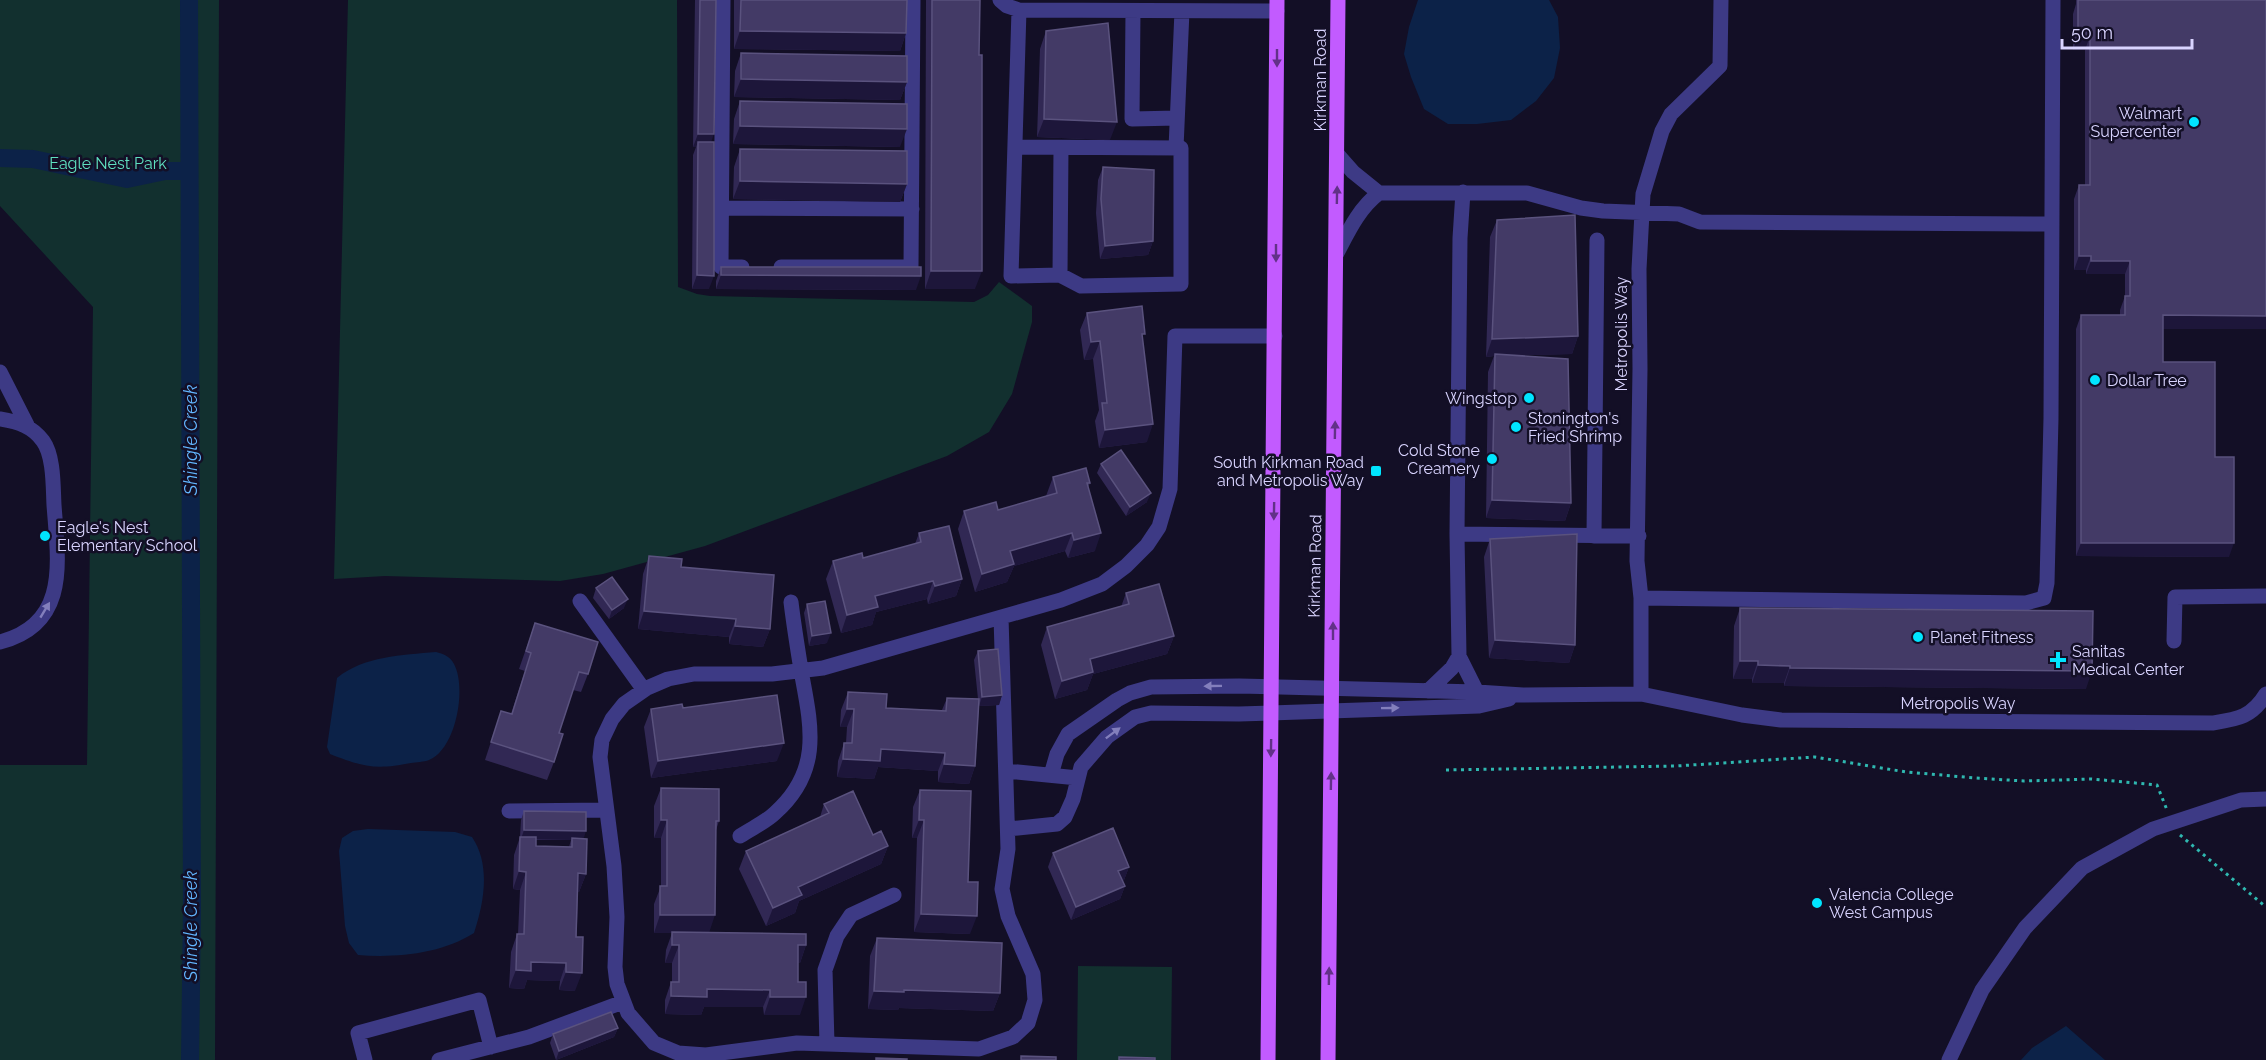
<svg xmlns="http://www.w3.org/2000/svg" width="2266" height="1060" font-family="Raleway,sans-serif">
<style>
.green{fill:#12302f}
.water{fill:#0c2248}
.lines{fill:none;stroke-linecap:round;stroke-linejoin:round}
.canal{stroke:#0c2248;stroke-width:18}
.path{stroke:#2fb8b0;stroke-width:3;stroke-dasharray:3 4.5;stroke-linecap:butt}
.minor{stroke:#3d3a85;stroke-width:15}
.major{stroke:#c25bff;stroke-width:15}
.wall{fill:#312854;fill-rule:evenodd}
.shaded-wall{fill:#1d163a}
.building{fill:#433a66;stroke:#5a527e;stroke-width:1.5}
.oneway{fill:#623188}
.oneway2{fill:#837fbc}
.poi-dot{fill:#00e5ff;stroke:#130f26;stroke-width:2}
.labels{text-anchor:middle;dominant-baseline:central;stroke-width:5;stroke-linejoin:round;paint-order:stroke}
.street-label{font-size:16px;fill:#d9d4ff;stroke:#130f26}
.poi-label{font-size:16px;fill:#d9d4ff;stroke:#130f26;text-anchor:start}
.park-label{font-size:16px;fill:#5fe0c0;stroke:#130f26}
.water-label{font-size:18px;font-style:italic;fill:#62b6ff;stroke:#130f26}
</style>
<rect width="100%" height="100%" fill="#130f26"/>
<!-- green -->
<path class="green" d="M0 0H219L215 1060H0V765H87L93 307 0 206Z
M348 0H677L678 287 697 294 710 296 974 302 988 295 999 282 1032 306V322L1012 394 989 432 947 456 705 546 603 574 560 581 385 576 334 579Z
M1078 966 1172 967 1171 1060H1077Z"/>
<!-- water -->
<path class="water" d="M1418 0H1549L1558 17 1560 48 1554 78 1536 101 1511 120 1477 124H1448L1424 109 1411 77 1404 54 1409 27Z
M436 652C443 654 450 656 454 664 467 688 456 749 429 760 424 762 416 762 411 763 376 770 363 767 330 754L327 747 337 678C364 656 402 655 436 652Z
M368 829 455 832 472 837C491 865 484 903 474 933 441 954 396 958 358 955L349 943 345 926 339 851 342 838 353 831Z
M2066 1026 2105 1060H2021L2032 1048Z"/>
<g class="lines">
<!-- canal -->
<path class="canal" d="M189 0 192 908 190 1060
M0 158 33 159 127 179 165 171H189"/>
<!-- path -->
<path class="path" d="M1446 770 1676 766 1815 757 1906 772 1976 778 2024 781 2092 779 2157 785 2167 810
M2180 835 2266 907"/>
<!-- minor -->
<path class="minor" d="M723 0 721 267H742
M1000 0 1007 6 1019 10 1277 11
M1133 11 1132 119 1177 118
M1015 147 1181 148V284L1081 286 1060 275 1011 276 1019 10
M1176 148 1182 11
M1463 192 1460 238 1457 534 1459 656 1477 692
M1379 193H1527L1581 208 1603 211 1679 214 1700 222 2052 224
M722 208 912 209
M1337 253C1348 232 1359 208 1379 193L1353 172 1338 155
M781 267H911L913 0
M1060 275 1061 148
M0 372 27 425
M0 419C18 422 32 426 43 441 54 456 53 487 54 505 58 561 70 624 0 642
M1457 534 1639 536
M1594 536 1597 240
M1641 598 2026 603 2044 598 2047 583 2051 418 2053 0
M580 601 644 690
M1001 617 1008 849 1002 889 1008 916 1033 974 1035 1000 1028 1023 1013 1037 979 1049 797 1043 706 1055 678 1053 654 1043 628 1013 617 984 615 967 617 917 614 866 600 757 602 740 612 719 624 704 647 688 668 679 694 674H772L823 668 1061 600 1102 584 1126 566 1147 545 1159 527 1170 489 1175 336H1275
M2174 641 2175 597 2266 596
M1428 691 1452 668 1459 656
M1641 694V598L1637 561 1640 369 1639 269 1643 194 1662 131 1671 114 1720 66 1721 0
M1007 771 1078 778
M1051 775 1057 754 1068 734 1117 700 1130 693 1151 687 1239 686 1477 692 1523 695 1641 694 1742 715 1781 720 2213 723C2238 719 2252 717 2266 694
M509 811 606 810
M1008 829 1057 824 1065 817 1073 799 1081 767 1107 737 1135 717 1151 713 1239 714 1479 706 1509 699
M740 836C752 828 766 822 775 813 821 772 812 729 802 676 798 651 794 627 791 602
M827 1044 825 970 837 936 851 915 894 895
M365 1060 358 1033 479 1000 491 1047
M439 1060 529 1037 623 1002
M1949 1060 1982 990 2025 928 2082 868 2153 829 2241 800 2266 799"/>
<!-- major -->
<path class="major" d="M1268 1060 1277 0
M1328 1060 1338 0"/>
</g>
<!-- wall -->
<path class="wall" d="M695 0H716L711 142 709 289H692L693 155 696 147H693Z
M734 0H907L906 33 900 51 734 49Z
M926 0H980L975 289H925Z
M2076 0H2266V329H2163V362L2215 457 2229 557 2076 556V329L2081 315H2120V310L2125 296V274H2086V270H2074V199L2079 185H2085V50H2073V14L2076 4Z
M1046 31 1110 140 1037 137 1040 49Z
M741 53 907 82 900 100 734 97 735 71Z
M740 101 900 147 733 144 734 119Z
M740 149 907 184 900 202 733 199 734 167Z
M1103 167 1153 241 1148 255 1100 259 1096 213 1098 180Z
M1497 220 1578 336 1572 354 1521 355 1571 503 1565 521 1486 518 1488 372 1494 356 1486 357 1490 237Z
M721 267 916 290 716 289V281Z
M1087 313 1143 340 1147 442 1099 448 1095 421 1099 410 1093 359 1084 360 1080 330Z
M1101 464 1147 502 1126 516 1097 473Z
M1053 477 1090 483 1088 487 1095 551 1068 558 1065 551 1014 566 1007 582 975 592 958 529 964 511 998 510 1046 496Z
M919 533 962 579 956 596 928 604 927 599 876 612 872 625 841 633 826 579 833 561 863 558 915 544Z
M1490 539 1575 645 1569 663 1489 658 1484 557Z
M649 556 681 567 770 629 763 647 729 644V637L638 629 643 574Z
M596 588 624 608 609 619 593 598Z
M1126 593 1174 636 1167 654 1093 674 1087 690 1055 699 1041 645 1047 627 1121 607Z
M807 604 827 643 809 646 804 613Z
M1740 608 2086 689 1784 686V683H1752V679H1733L1734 626Z
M535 623 588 674 581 692 573 690 559 733 554 762 547 780 485 760 501 711 511 714 525 671 519 669Z
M978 651 1002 695 999 705 979 706 975 766 969 784 938 782V771L878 767 874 779 837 777 838 761 844 743H846L847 727H840L841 710 848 692 886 708 942 710 947 698 978 699 974 660Z
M651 709 777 761 651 778 644 727Z
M661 788 719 821 716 830 709 933 806 945 800 963H798V982L800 1015H764L763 1007H704L701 1015 665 1014V1000L671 982H672V963H665L666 950 672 933H654V904L661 886V838H654V806Z
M920 790 968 882 970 934 914 932 917 838H912L913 807Z
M824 804 873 835 888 846 881 864 799 901 795 913 766 926 739 869 746 851 820 817Z
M524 811 583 839 586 874 579 892H578L575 991 559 990 560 981 527 980 524 989 509 988 511 952 517 934H518L520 890 513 889 514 855 520 837 521 820ZM536 840H571L569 847 536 846Z
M1053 853 1129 867 1124 880 1122 881 1125 886 1120 899 1071 920 1048 867Z
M877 938 1000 993 993 1011 899 1008 898 1010 868 1009 870 956Z
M618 1028 614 1037 556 1060 550 1043 553 1034Z"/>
<!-- shaded-wall -->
<path class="shaded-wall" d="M740 31 906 33 900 51 734 49Z
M2078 36H2090L2085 50H2073Z
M741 79 907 82 900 100 734 97Z
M1044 119 1117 122 1110 140 1037 137Z
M740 126 907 129 900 147 733 144Z
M698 134H714L709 148 698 142 696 147H693Z
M740 181 907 184 900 202 733 199Z
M1153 241 1148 255 1100 259 1105 246Z
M2079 256H2091L2086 270H2074Z
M2091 261H2130L2125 274H2086Z
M931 271H982L975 289H925Z
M697 275 714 276 709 289H692Z
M721 275 921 276 916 290 716 289Z
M2163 315 2266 316V329H2158Z
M1578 336 1572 354 1495 356V354L1494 356 1486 357 1492 339Z
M1100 341 1093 359 1084 360 1091 342Z
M1153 424 1147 442 1099 448 1105 430Z
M1151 493 1147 502 1126 516 1130 507Z
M1492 500 1571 503 1565 521 1486 518Z
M1072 533 1065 551 1014 566 1007 582 975 592 982 574 1010 551Z
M1101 533 1095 551 1068 558 1074 540Z
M2081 543H2234L2229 557 2076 556Z
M962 579 956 596 928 604 935 586Z
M933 581 927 599 876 612 872 625 841 633 847 615 875 596Z
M628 599 624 608 609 619 612 610Z
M644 611 736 619 729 637 638 629Z
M735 626 770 629 763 647 729 644Z
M831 633 827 643 809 646 812 636Z
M1174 636 1167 654 1093 674 1087 690 1055 699 1062 681 1090 659Z
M1495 640 1575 645 1569 663 1489 658Z
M1740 661H1758L1752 679H1733Z
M1758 665 1790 666 1784 683H1752Z
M1790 668 2092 671 2086 689 1784 686Z
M1002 695 999 705 979 706 982 697Z
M847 709H854L847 727H840Z
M784 743 777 761 651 778 658 761Z
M881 749 945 753 938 771 878 767 874 779 837 777 843 759Z
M944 764 975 766 969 784 938 782Z
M661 820H667L661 838H654Z
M919 820H924L917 838H912Z
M524 830 586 831 583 841 572 838 571 840 521 839Z
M888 846 881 864 799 901 795 913 766 926 773 908 798 887Z
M1129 867 1124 880 1113 885 1118 871Z
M519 871 526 872 520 890 513 889Z
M578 873 586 874 579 892 572 891Z
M1125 886 1120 899 1071 920 1076 907Z
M921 914 977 916 970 934 914 932Z
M660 915H715L709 933H654Z
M672 945H679L672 963H665Z
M798 945H806L800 963H791Z
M531 962 566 963 560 981 527 980 524 989 509 988 516 970Z
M566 972 582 973 575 991 559 990Z
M707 989 770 990 763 1007H704L701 1015 665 1014 671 996Z
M904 990 1000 993 993 1011 899 1008 898 1010 868 1009 874 991Z
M770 997H806L800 1015H764Z
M618 1028 614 1037 556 1060 559 1051Z"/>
<!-- building -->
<path class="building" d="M700 0H716L714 134H698Z
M741 0H907L906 33 740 31Z
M932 0H980L979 55H982V271H931Z
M2078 0H2266V316L2163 315V362H2215V457H2234V543H2081V315H2125V296H2130V261H2091V256H2079V185H2090V36H2078Z
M1108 23 1117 122 1044 119 1046 31Z
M741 53 907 56V82L741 79Z
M740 101 907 104V129L740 126Z
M698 142H714V276L697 275Z
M740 149 907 151V184L740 181Z
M1103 167 1154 170 1153 241 1105 246 1101 199Z
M1575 215 1578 336 1492 339 1497 220Z
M721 267H921V276L721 275Z
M1142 306 1145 334H1142L1153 424 1105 430 1102 403H1107L1100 341 1091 342 1087 313Z
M1495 354 1568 359 1571 503 1492 500Z
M1121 450 1151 493 1130 507 1101 464Z
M1086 468 1090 483H1087L1101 533 1074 540 1072 533 1010 551 1014 564 982 574 964 511 996 502 998 510 1057 493 1053 477Z
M949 526 962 579 935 586 933 581 875 596 878 607 847 615 833 561 862 553 863 558 921 542 919 533Z
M1577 534 1575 645 1495 640 1490 539Z
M649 556 682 559 681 567 774 575 770 629 735 626 736 619 644 611Z
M612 577 628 599 612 610 596 588Z
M1159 584 1174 636 1090 659 1093 672 1062 681 1047 627 1129 604 1126 593Z
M825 601 831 633 812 636 807 604Z
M1740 608 2093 611 2092 671 1790 668V666L1758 665V661H1740Z
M535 623 598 642 588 674 579 672 559 733 563 734 554 762 491 742 501 711 512 714 531 653 526 651Z
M998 649 1002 695 982 697 978 651Z
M848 692 887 694 886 708 946 711 947 698 979 699 975 766 944 764 945 753 881 749 880 761 843 759 844 743H852L854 709H847Z
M777 695 784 743 658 761 651 709 682 704 683 708Z
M661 788 719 789V821H716L715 915H660V886H667V820H661Z
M920 790 971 791 968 882H978L977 916 921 914 924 820H919Z
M853 791 873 835 881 831 888 846 798 887 802 895 773 908 746 851 829 813 824 804Z
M524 811 586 812V831L524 830Z
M1113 828 1129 867 1118 871 1125 886 1076 907 1053 853Z
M520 837H536V846L572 847V838L587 839 586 874 578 873 576 937H583L582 973 566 972V963L531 962V971L516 970 517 934H524L526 872 519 871Z
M672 932 806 934V945H798V982H806V997H770V990L707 989V997L671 996V982H679V945H672Z
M877 938 1002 943 1000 993 904 990V992L874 991Z
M611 1012 618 1028 559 1051 553 1034Z
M1021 1056 1056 1057V1060H1021Z
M1119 1057 1155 1058V1060H1119Z
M876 1058 907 1059V1060H876Z"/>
<!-- one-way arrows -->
<defs><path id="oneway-solid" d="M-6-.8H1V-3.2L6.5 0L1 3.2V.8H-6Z" transform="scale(1.5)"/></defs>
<g class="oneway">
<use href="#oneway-solid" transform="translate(1277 58) rotate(90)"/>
<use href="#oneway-solid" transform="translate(1337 195) rotate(-89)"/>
<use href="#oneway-solid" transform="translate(1276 253) rotate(90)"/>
<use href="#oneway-solid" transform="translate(1335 430) rotate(-89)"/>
<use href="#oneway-solid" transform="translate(1274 511) rotate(91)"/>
<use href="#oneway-solid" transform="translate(1333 631) rotate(-90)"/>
<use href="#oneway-solid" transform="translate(1271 748) rotate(91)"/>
<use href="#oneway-solid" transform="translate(1331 781) rotate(-89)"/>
<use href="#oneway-solid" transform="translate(1329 976) rotate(-89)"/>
</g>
<g class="oneway2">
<use href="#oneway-solid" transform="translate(45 610) rotate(-59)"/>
<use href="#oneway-solid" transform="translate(1213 686) rotate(179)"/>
<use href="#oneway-solid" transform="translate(1390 708) rotate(-1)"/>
<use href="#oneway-solid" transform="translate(1113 733) rotate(-37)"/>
</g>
<!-- markers -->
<g class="poi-dot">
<circle cx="2194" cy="122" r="6"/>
<circle cx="2095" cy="380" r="6"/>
<circle cx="1529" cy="398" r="6"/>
<circle cx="1516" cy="427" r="6"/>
<circle cx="1492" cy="459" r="6"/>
<rect x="1370" y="465" width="12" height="12" rx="3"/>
<circle cx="45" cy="536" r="6"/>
<circle cx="1918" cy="637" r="6"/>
<path d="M2055 651h6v6h6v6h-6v6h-6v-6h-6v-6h6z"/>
<circle cx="1817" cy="903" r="6"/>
</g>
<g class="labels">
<!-- street labels -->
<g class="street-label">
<text transform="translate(1320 80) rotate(-90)">Kirkman Road</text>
<text transform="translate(1621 334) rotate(-90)">Metropolis Way</text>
<text transform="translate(1315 566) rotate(-89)">Kirkman Road</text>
<text x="1958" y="703">Metropolis Way</text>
</g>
<!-- poi labels -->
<g class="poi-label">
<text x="2182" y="113" text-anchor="end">Walmart<tspan x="2182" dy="18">Supercenter</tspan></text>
<text x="2107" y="380">Dollar Tree</text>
<text x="1517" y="398" text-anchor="end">Wingstop</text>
<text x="1528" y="418">Stonington's<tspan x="1528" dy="18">Fried Shrimp</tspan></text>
<text x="1480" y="450" text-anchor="end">Cold Stone<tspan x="1480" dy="18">Creamery</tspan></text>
<text x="1364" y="462" text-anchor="end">South Kirkman Road<tspan x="1364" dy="18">and Metropolis Way</tspan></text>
<text x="57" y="527">Eagle's Nest<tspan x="57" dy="18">Elementary School</tspan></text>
<text x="1930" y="637">Planet Fitness</text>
<text x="2072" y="651">Sanitas<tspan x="2072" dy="18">Medical Center</tspan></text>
<text x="1829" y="894">Valencia College<tspan x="1829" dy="18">West Campus</tspan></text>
</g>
<!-- park labels -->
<g class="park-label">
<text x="108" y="163">Eagle Nest Park</text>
</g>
<!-- water labels -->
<g class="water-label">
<text transform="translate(190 440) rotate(-90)">Shingle Creek</text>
<text transform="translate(190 926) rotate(-90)">Shingle Creek</text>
</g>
</g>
<!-- scale -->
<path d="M2062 39v9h130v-9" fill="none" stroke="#d9d4ff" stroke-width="3"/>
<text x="2071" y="39" font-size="18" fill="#d9d4ff" stroke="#130f26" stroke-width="4.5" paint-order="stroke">50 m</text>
</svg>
